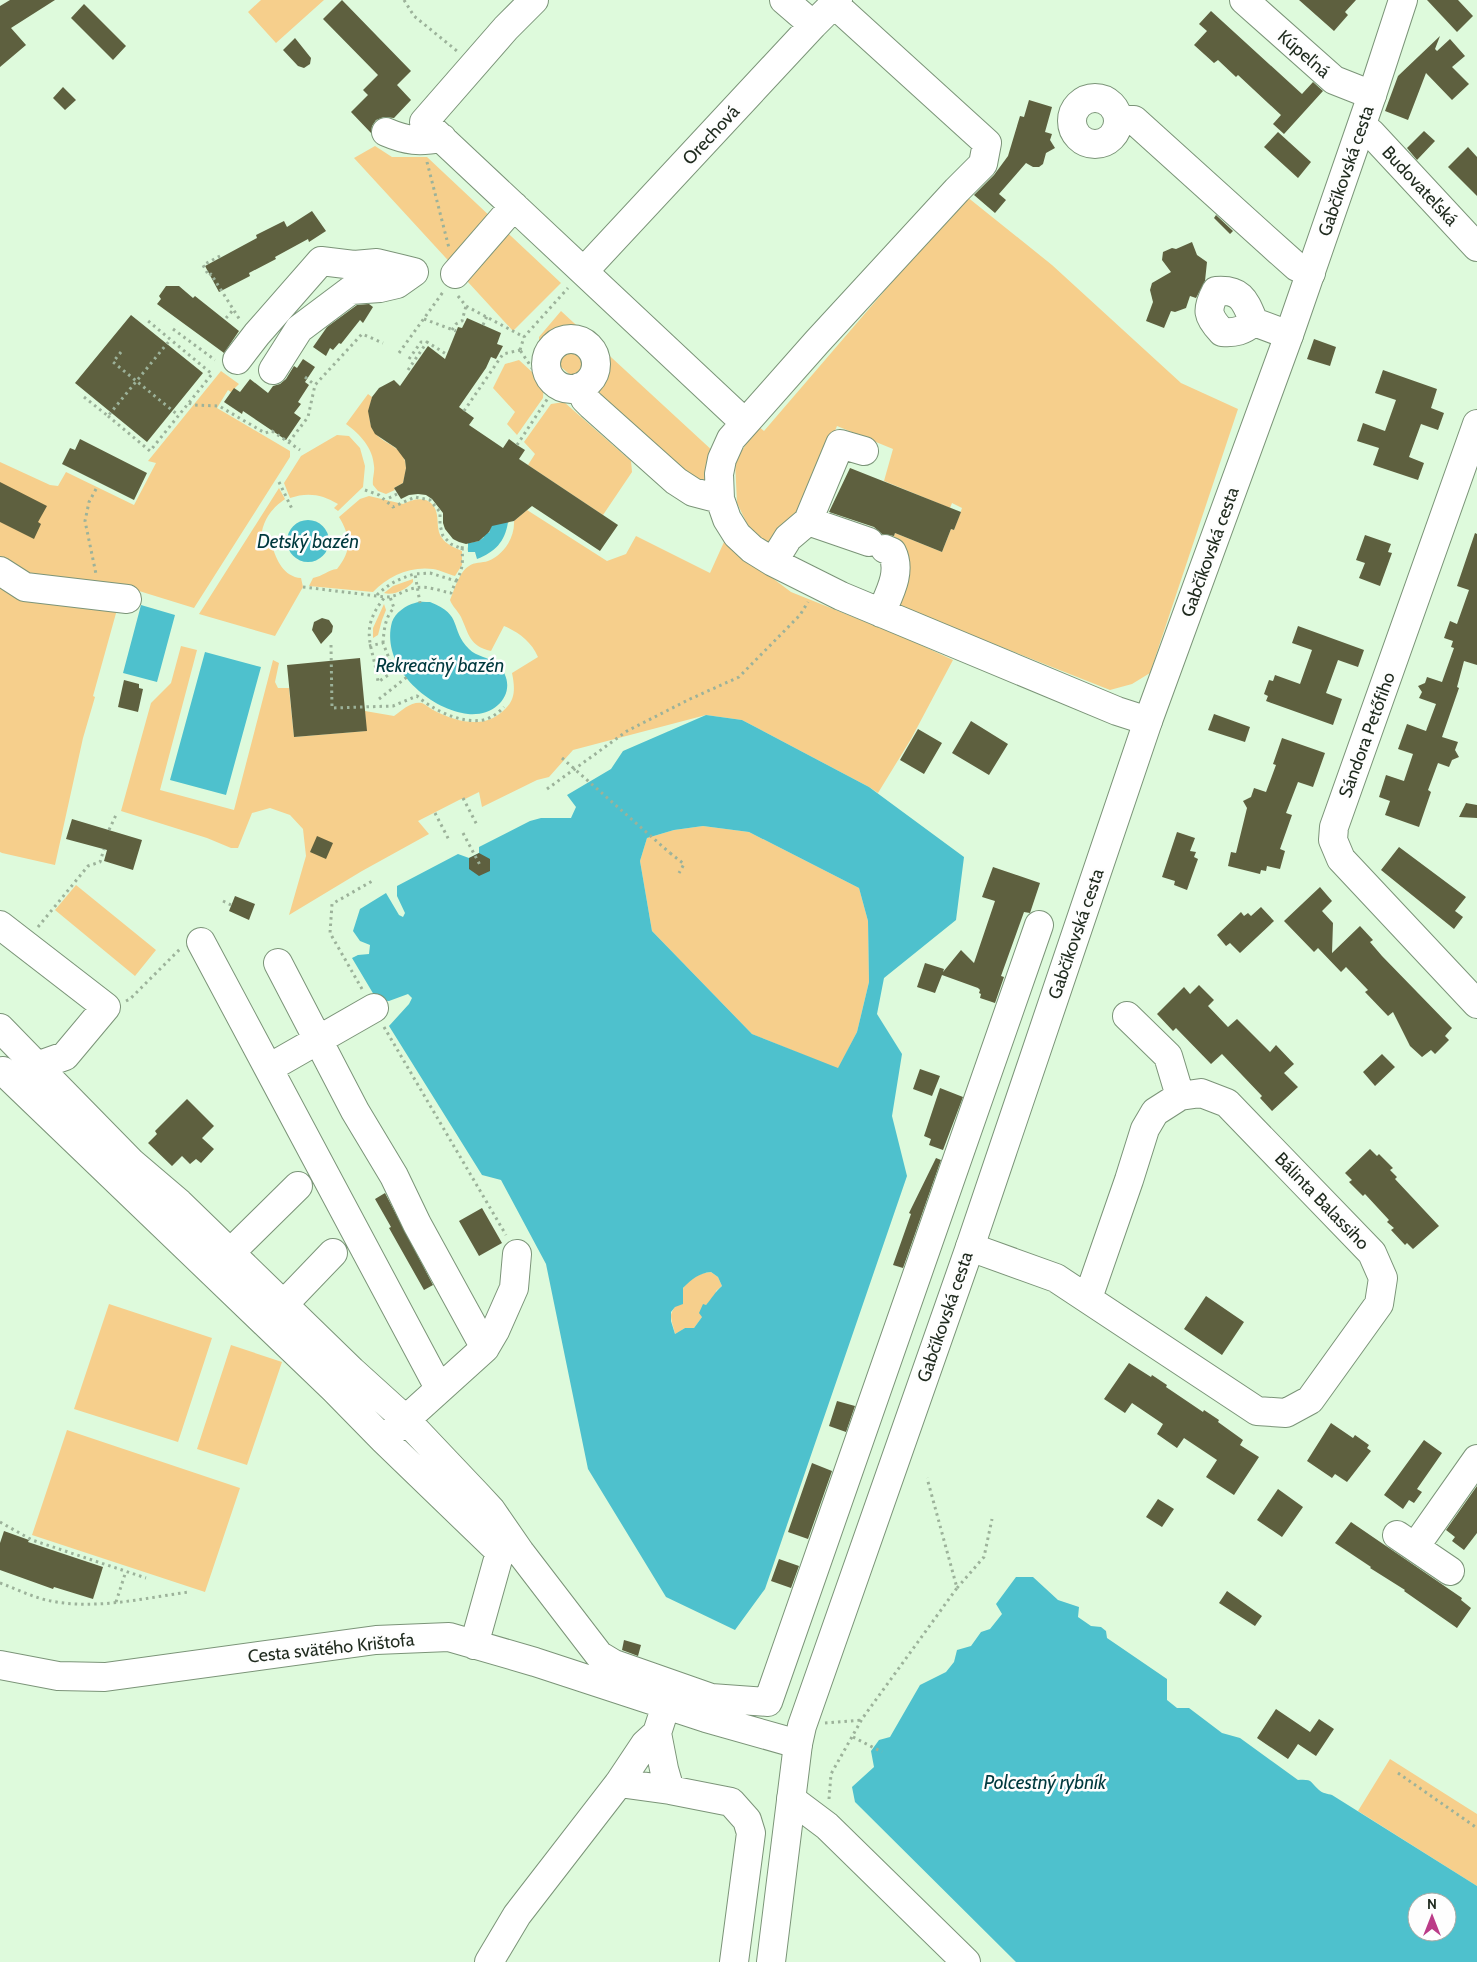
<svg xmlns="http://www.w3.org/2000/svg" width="1477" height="1962" font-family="Cabin,sans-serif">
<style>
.green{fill:#f6cf8c}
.water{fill:#4ec1cd;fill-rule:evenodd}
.building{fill:#5e603f}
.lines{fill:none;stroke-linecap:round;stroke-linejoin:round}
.minor-casing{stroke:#7b9478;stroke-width:30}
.major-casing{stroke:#7b9478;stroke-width:30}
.path{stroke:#9cb29a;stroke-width:3;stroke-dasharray:2.5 4;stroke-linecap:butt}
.minor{stroke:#fff;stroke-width:28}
.major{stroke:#fff;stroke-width:28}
.path-bridge{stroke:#9cb29a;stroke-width:3;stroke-dasharray:2.5 4;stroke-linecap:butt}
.labels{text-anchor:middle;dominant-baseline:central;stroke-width:5;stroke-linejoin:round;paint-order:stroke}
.street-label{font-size:18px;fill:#1f2a1e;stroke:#fefefe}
.water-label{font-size:19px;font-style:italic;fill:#00393e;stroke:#fefefe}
</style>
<rect width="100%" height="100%" fill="#defadc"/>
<!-- green -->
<path class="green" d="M261 0H324L276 43 248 12Z
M375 146 392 157H427L561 283 513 331 354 158Z
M966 196 1052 265 1181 383 1238 409 1150 673 1132 684 1110 690 891 603 893 540 895 533 942 552 951 529 954 530 962 508 952 503 950 508 884 481 893 449 837 426 805 504 771 547 753 536 737 503 735 461 758 426 764 431Z
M561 311 715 453 704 482 695 483 539 348V337Z
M519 360 544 383 543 398 517 435 507 424 515 412 493 388 505 364Z
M221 371 239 384 231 392 228 390 217 408 290 451V457L194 608 139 591 118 606 93 696 95 697 83 738 55 865 2 853 0 852V462L50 485 58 486 66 472 134 505 156 463 148 461Z
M368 394 372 397C358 451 405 435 406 467 406 472 404 478 403 483L394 488 395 490 386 494 378 491 373 485C372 479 375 472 374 466 373 448 360 434 346 424Z
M564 402 631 461 632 472 603 515 528 465 535 454 524 442 551 404Z
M337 435 349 436 360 448 365 466 363 487 338 511 334 508 338 504C322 494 307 492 290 498L284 483 301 456Z
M279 488 285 499C268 511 260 525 261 546L272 545C276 560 284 577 301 578L303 587 275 636 199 614Z
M369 496 403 504C414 498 431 495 436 511 439 520 436 530 442 538 446 544 455 548 462 551V565L455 576C448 574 440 570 433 569 410 566 388 576 373 592L309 586 313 578C323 576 328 570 337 569 352 550 351 537 339 517L360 499Z
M527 510 607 561 626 554 636 536 710 573 724 542 791 592 908 639 953 660 911 739 878 793 869 787 742 720 706 715 573 750 549 777 537 780 482 807 479 792 465 799 464 798 459 800 418 821 429 834 362 871 289 915 306 856 303 829 290 815 270 808 252 813 238 848H231L207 838 121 811 151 703 171 683 181 646 197 650 160 790 234 810 273 660 279 663 275 682 278 688H289L294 737 366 731 365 711 394 716C402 710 412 701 422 703 426 705 431 709 435 711 457 722 484 729 503 711 516 700 515 688 512 673L538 657C531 641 518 632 504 626L491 651C469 646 469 634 461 617 458 611 452 606 450 600 454 591 459 572 469 566 474 562 482 563 488 561 504 555 515 537 514 521Z
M413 579V582C407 589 394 596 384 593L393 586Z
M384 604 386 610 382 620 378 635 373 638V628Z
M703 826 749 832 859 888 868 921 869 982 857 1032 838 1069 752 1034 652 931 640 861 647 838 674 830Z
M76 885 156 950 135 976 55 910Z
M711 1272 718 1277 722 1286 716 1291 715 1296 706 1305 702 1317 694 1328H685L675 1334C674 1328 671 1322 671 1315 672 1310 676 1306 678 1301 681 1297 681 1291 684 1287 690 1277 701 1273 711 1272Z
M109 1304 212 1338 178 1442 74 1409Z
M231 1345 282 1362 247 1465 197 1449Z
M67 1430 240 1488 205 1592 32 1535Z
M1390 1759 1477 1814V1886L1358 1811Z"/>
<!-- water -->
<path class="water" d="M493 519 508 522C505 542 495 552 477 559L475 552H468V543L479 541 484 537 479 532 483 528 489 533Z
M287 541a21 21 0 1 1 42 0a21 21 0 1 1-42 0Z
M430 602C464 615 449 629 469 649 477 657 488 657 496 663 521 685 501 717 468 714 428 709 380 666 392 622 395 613 406 605 415 603 419 601 425 602 430 602Z
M141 605 175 615 157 682 123 673Z
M205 652 261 667 226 795 170 780Z
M706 715 742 720 869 787 964 857 956 920 884 978 877 1014 902 1054 892 1116 907 1176 765 1589 735 1630 666 1597 588 1469 546 1264 501 1180 482 1175 389 1026 409 1004 412 998 408 994 389 1001 377 1000 352 958 358 955 369 954 370 945 360 941 353 931 360 909 386 893 399 915 403 917 405 913 397 896V886L458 854 469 858 479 853V847L530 821 541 818H571L576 807 567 795 611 769 623 751ZM703 826 749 832 859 888 868 921 869 982 857 1032 838 1068 752 1034 652 931 640 861 647 838 674 830ZM711 1272 718 1277 722 1286C715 1292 712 1298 706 1305L703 1304 699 1313 702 1317 694 1328H685L675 1334 671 1321V1312L675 1307 683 1304V1288C692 1279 699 1273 711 1272Z
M1016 1577H1033L1058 1600 1079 1607 1078 1617 1091 1626 1101 1627 1106 1631 1107 1638 1167 1679V1700L1177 1708H1189L1222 1733 1240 1738 1298 1780C1313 1779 1310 1782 1319 1790 1322 1793 1328 1794 1332 1795L1477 1886V1962H1016L855 1802 852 1787 874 1767 871 1751 879 1740 890 1737 920 1685 946 1672 954 1662 957 1650 971 1646 981 1632 990 1629 1002 1614 996 1604ZM1417 1902H1447V1932H1417Z"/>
<!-- building -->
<path class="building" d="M10 0H55L11 28 26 45 0 67V6Z
M342 0 411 71 397 85 411 100 394 118 384 117 376 120 372 126 371 133 351 112 368 95 363 90 378 75 323 19Z
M1299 0H1356L1345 12 1348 15 1334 31Z
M1427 0H1458L1473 16 1457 32Z
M84 4 126 46 113 60 71 18Z
M1211 11 1302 94 1313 82 1323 91 1284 134 1273 124 1281 115 1238 75 1236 77 1218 60 1214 63 1194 45 1207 31 1199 24Z
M1440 36 1435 49 1437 51 1450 39 1465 56 1452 67 1469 84 1452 100 1426 73 1408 120 1385 111 1398 76Z
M295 38 311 58 310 64 304 68 298 66 283 50Z
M63 87 76 100 65 110 53 98Z
M1029 100 1052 107 1045 132 1052 134 1050 140 1055 148 1046 153 1043 164 1039 167H1033L1026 163 999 194 1006 200 995 213 974 195 994 175 1008 156 1020 116 1024 117Z
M1424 131 1435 141 1417 160 1407 148Z
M1278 132 1311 162 1298 178 1264 147Z
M1468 147 1477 157V196L1448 167Z
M312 211 326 231 309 242 308 239 275 257 276 259 249 273 250 276 219 292 205 266 257 238 256 235 284 221 287 227Z
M1216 215 1233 231 1230 234 1214 218Z
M1192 242 1197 255 1207 262 1205 281 1196 298 1190 296 1186 308 1175 312 1171 311 1164 328 1146 321 1153 302 1150 290 1152 283 1171 272 1162 260 1163 252 1172 248 1176 249Z
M166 286H179L193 298 195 296 239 331 224 353 157 304 161 299 159 296Z
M369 304 373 307 363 323 360 320 341 344 339 343 333 350 330 348 326 356 313 347 327 327 357 305Z
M131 315 203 373 147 442 75 383Z
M467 318 501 333 497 344 503 346 496 359 491 357 486 368 459 407 474 418 469 425 503 448 509 439 517 445 525 450 519 459 618 525 600 551 532 506 514 521 492 526 489 532 479 541 466 544 459 542 453 539 445 529 443 523V513L432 499 426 495 418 494 409 495 401 499 394 488 403 483 406 468 405 460 396 448 375 434 371 427 368 411 372 397 379 388 394 380 400 386 428 346 445 359 458 327 462 328Z
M1314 339 1336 347 1330 366 1307 359Z
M303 359 315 367 305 382 309 385 298 402 301 404 294 413 301 418 286 440 243 411 242 414 224 402 234 388 240 392 250 379 268 393 273 386 280 384 286 379 294 366 297 368Z
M1383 370 1437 389 1431 408 1444 413 1438 430 1421 424 1409 457 1424 463 1418 480 1373 465 1379 448 1357 441 1363 423 1385 431 1396 400 1375 393Z
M80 439 147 473 134 500 62 464 70 448 75 450Z
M850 468 961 512 954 530 951 529 942 552 895 533 894 536 882 534 874 527 829 512Z
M0 482 47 506 38 522 41 524 34 539 0 522Z
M1475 533 1477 534V665L1464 661 1457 687 1459 688 1442 737 1458 742 1455 750 1459 757 1452 760 1449 767 1438 763 1428 790 1431 792 1419 827 1385 815 1390 801 1379 797 1386 775 1404 781 1413 754 1398 749 1407 724 1426 731 1436 704 1419 698 1422 692 1418 686 1425 683 1427 677 1442 682 1454 648 1451 647 1453 641 1444 638 1450 621 1457 624 1469 590 1457 586Z
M1365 535 1391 544 1388 552 1392 553 1380 586 1359 578 1365 563 1356 560Z
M322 618 329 620 333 626 332 632 321 644 312 630 314 622Z
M1298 626 1364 650 1358 667 1338 660 1326 693 1342 699 1333 725 1266 701 1268 696 1264 694 1269 680 1273 681 1275 675 1300 684 1312 650 1292 643Z
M360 658 367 731 294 737 287 665Z
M124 680 139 684V688L143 689 138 712 118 707Z
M1214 714 1250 727 1245 742 1208 730Z
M971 721 1008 744 989 775 952 753Z
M918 729 942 743 924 774 900 760Z
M1282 738 1325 753 1313 787 1298 782 1286 813 1292 815 1280 849 1285 851 1280 869 1267 866 1266 871 1261 870 1260 874 1228 866 1231 852 1236 853 1247 808 1243 801 1251 797 1254 788 1266 792 1276 765 1273 764Z
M1466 803 1477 805V818L1459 817Z
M72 819 142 840 133 870 104 861 107 850 66 839Z
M1177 832 1195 838 1190 851 1196 852 1194 857 1198 859 1187 890 1174 885 1175 881 1162 877Z
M317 836 333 843 326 859 310 852Z
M1399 847 1466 897 1455 911 1463 917 1454 929 1381 870Z
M479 853 490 859V871L479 876 469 869V858Z
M993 867 1040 883 1030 913 1024 912 1001 976 1004 977 995 1003 980 998 981 994 979 993 980 990 978 988 942 975 935 993 917 987 925 963 944 969 943 972 961 950 974 963 995 901 982 897Z
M1320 887 1332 901 1322 911 1333 923 1332 953 1360 926 1373 940 1370 942 1382 956 1452 1028 1445 1036 1449 1040 1435 1054 1431 1050 1422 1057 1410 1046 1393 1012 1388 1016 1365 992 1368 990 1346 967 1341 972 1318 948 1314 952 1284 921Z
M235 896 255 904 249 920 229 911Z
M1261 907 1274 921 1240 953 1230 943 1226 946 1217 935 1241 912 1244 916 1248 913 1251 916Z
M1199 985 1214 1000 1208 1006 1228 1027 1237 1019 1270 1052 1276 1045 1294 1064 1284 1073 1298 1087 1272 1111 1260 1098 1262 1096 1222 1054 1211 1064 1176 1028 1173 1031 1157 1014 1184 987 1190 994Z
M1382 1054 1395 1067 1375 1086 1363 1072Z
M920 1069 940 1076 932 1096 913 1089Z
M940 1088 963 1097 943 1150 929 1145 931 1139 924 1136Z
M187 1099 214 1126 202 1138 214 1149 201 1163 196 1159 190 1164 182 1156 172 1166 148 1143 157 1134 155 1131Z
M1370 1149 1377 1156 1379 1154 1393 1168 1390 1170 1397 1177 1395 1179 1439 1226 1413 1249 1407 1243 1405 1245 1391 1230 1394 1228 1387 1222 1389 1220 1365 1194 1363 1196 1349 1182 1352 1180 1345 1173Z
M936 1158 941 1160 903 1268 893 1265 911 1214 909 1213Z
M385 1193 433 1285 424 1290 389 1228 391 1227 375 1199Z
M482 1208 502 1243 479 1256 459 1221Z
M1206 1296 1244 1322 1222 1355 1184 1329Z
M1129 1363 1151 1377 1152 1375 1167 1385 1166 1387 1203 1412 1204 1410 1219 1420 1218 1422 1243 1440 1240 1445 1259 1457 1234 1495 1206 1477 1217 1460 1184 1438 1177 1448 1157 1434 1163 1424 1132 1403 1125 1413 1104 1399Z
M837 1401 855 1406 846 1432 829 1426Z
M1331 1423 1353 1438 1355 1435 1369 1445 1367 1448 1371 1451 1347 1482 1335 1474 1332 1478 1307 1461Z
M1424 1440 1442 1453 1417 1489 1422 1492 1414 1503 1409 1500 1403 1509 1384 1495Z
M812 1463 832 1471 808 1539 788 1532Z
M1477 1486V1533L1464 1550 1452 1541 1455 1537 1446 1530Z
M1278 1489 1303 1507 1282 1537 1257 1520Z
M1158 1499 1174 1509 1162 1527 1146 1517Z
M1351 1522 1462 1598 1461 1600 1471 1608 1457 1628 1404 1591 1405 1590 1370 1568 1371 1567 1335 1543Z
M4 1531 29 1540 28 1542 103 1567 93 1599 54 1587 53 1589 0 1570V1543Z
M779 1559 799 1566 791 1588 771 1581Z
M1227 1591 1262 1616 1255 1626 1219 1603Z
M624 1640 641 1645 638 1656 622 1650Z
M1276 1709 1310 1732 1319 1719 1334 1729 1316 1756 1298 1744 1288 1759 1257 1738Z"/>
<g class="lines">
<!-- minor casing -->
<g class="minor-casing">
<path id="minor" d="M534 0 506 28 424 122 744 422
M784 0 813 25
M1244 0 1334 80 1372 95
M834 4 987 143 983 164 957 190 817 342 731 439 722 459 719 474 720 499 727 519 737 535 752 549 773 562 841 596 1117 711 1148 721
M1072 121a23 23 0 1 1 46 0a23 23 0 1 1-46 0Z
M1118 120H1134L1279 251 1297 267 1311 273
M1362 126 1371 133 1477 247
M386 132C407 141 419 142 442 138
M584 271 813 25 838 0
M455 274 514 206
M1254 322C1243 331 1235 333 1222 332 1207 316 1206 310 1216 291 1242 289 1245 301 1254 322L1289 335
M546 364a25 25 0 1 1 50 0a25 25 0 1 1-50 0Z
M237 360 257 334 321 261 354 265 377 263 414 272
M273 370 299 329 351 290 380 288 397 284 414 272
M580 387 585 399 591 405 676 481 693 492 720 499
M1477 424 1334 827 1333 840 1341 859 1477 1004
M808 521 840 444 864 451
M773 562 788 538 808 521 869 542
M0 571 25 587 127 599
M881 613C889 594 902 572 892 552L885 549
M0 925 106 1007 65 1056 37 1066 0 1028
M201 942 439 1388
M278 963 355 1111 394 1176 417 1224 485 1348
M1127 1016 1168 1056 1180 1096
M269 1068 374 1008
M3 1071 335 1390 384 1440 500 1552 474 1645
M19 1086 37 1066 132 1163 179 1203 352 1371 405 1419 478 1496 491 1510 520 1552 599 1655 614 1664 711 1698 706 1718
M970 1247 1056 1278 1257 1411 1286 1413 1310 1400 1379 1304 1383 1278 1372 1253 1227 1103 1201 1093 1180 1096 1155 1112 1145 1129 1129 1180 1088 1298
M230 1253 298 1186
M284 1304 333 1253
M392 1432 485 1348 495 1331 514 1288 517 1254
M1397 1535 1450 1571
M1415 1547 1477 1459
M0 1665 58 1676 105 1677 376 1640 449 1637 535 1662 706 1718 798 1744
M711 1698 768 1702 1039 925
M666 1705 657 1733 664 1769 670 1790 731 1802 747 1820 751 1833 734 1962
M619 1783 670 1790
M791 1799 827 1826 966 1962
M489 1962 517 1915 619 1783 645 1744 657 1733"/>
</g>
<!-- major casing -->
<g class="major-casing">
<path id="major" d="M771 1962 798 1744 802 1726 970 1247 1148 721 1289 335 1372 95 1403 0"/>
</g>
<!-- path -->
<path class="path" d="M404 0 414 16 457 51
M427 162 449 248
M220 256 203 265 209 276 211 274 240 320
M458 296 466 306 524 337
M226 318 234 309
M424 319 456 331
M483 325 487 316
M173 329 215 360
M452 330 456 324 462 321 466 306
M520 350 524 337 568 288
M121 352 113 362 178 415
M399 353 443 292
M409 359 421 342H427L446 354
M408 370 427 342
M305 377 315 385
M84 397 108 416 170 340
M189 403 194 405 219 406 265 433 272 431 300 450
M464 411 503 354 520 350
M108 416 150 451 212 374 147 320
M289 442 308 417 315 385 362 334 383 343
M517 445 550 395 520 350
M279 482 293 511
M96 489 89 502 85 521 96 574
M365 490 379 495 393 507 415 497 430 500 440 512V525L443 536 451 544 462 549 463 543
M389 498 397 494
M456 581C463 570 463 561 462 549H468
M303 587 385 597C398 597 403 590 415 588 426 585 440 591 451 593L456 581 430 573 415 574
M377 595C388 584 400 578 415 574L420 603
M383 643C384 630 385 617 394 608L390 597
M331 645 332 708 393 706 417 696C433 710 461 724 483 720 492 718 498 713 504 707
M369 646 383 643 394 671 378 682C374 646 357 631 385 597
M379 699 407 677
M547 789 627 731 690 699 739 677 800 615 808 602
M463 798 477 825
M435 813 449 840
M109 830 116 815
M463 833 480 865
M670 853 684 864 679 873
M223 901 231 905
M38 927 88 866 100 862 104 849
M362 989 330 933 332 904 374 880
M126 1001 130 999 181 948
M384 1027 506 1235
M0 1522 32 1540 146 1578
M0 1583C17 1589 34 1598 51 1601 97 1610 144 1598 189 1592
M957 1588 984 1557 992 1519
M116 1602 126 1571
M825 1723 862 1720
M853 1737 882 1752
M1398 1773 1477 1828
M829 1799 831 1774 862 1719 957 1588 927 1478"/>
<!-- minor -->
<use href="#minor" class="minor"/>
<!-- major -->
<use href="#major" class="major"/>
<!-- path-bridge -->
<path class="path-bridge" d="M562 758 670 853"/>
</g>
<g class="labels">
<!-- street labels -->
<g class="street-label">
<text transform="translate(1304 54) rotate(41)">Kúpeľná</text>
<text transform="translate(711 135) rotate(-47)">Orechová</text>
<text transform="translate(1346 171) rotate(-71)">Gabčíkovská cesta</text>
<text transform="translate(1420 186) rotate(47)">Budovateľská</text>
<text transform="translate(1210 552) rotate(-70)">Gabčíkovská cesta</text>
<text transform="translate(1367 735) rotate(-70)">Sándora Petőfiho</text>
<text transform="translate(1076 934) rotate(-71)">Gabčíkovská cesta</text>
<text transform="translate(1322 1201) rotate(46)">Bálinta Balassiho</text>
<text transform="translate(945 1317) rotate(-71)">Gabčíkovská cesta</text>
<text transform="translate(331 1648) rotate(-6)">Cesta svätého Krištofa</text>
</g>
<!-- water labels -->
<g class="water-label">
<text x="308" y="541">Detský bazén</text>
<text x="440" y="665">Rekreačný bazén</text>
<text x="1045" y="1782">Polcestný rybník</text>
</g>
</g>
<!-- north arrow -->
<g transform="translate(1432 1917)"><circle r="24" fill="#fefefe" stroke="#a5a9a4"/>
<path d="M0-4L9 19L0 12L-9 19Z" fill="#bb3c88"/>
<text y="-8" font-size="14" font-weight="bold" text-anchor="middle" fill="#1f2a1e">N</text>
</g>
</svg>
